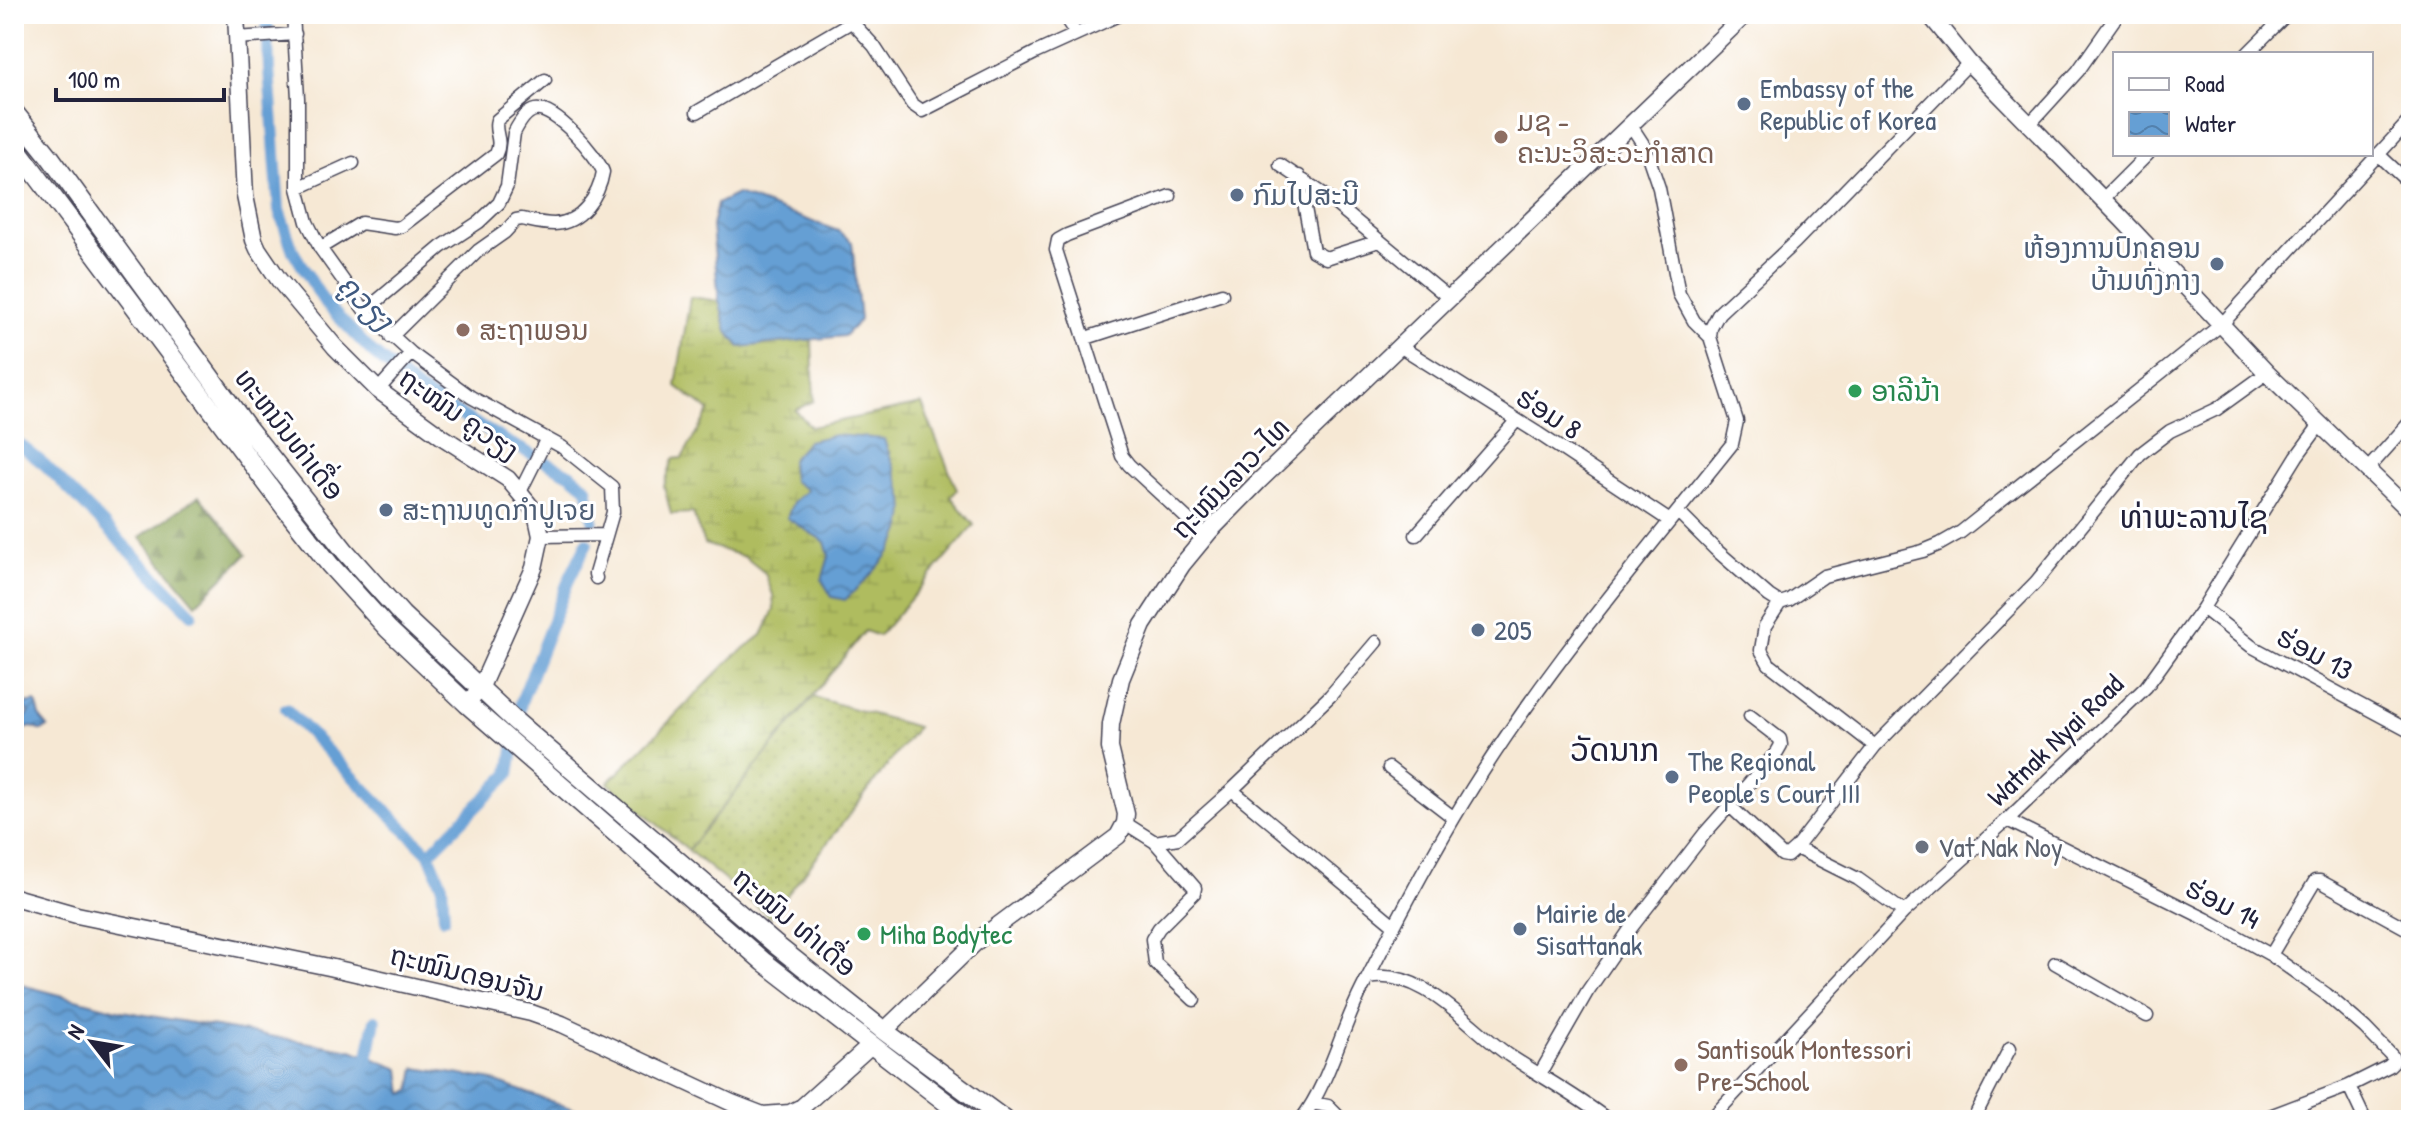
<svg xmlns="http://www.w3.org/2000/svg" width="2425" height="1134" font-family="'Patrick Hand','Noto Sans Lao',sans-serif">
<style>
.grass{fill:url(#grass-dots);stroke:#686f4c;stroke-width:2}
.forest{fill:url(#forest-firs);stroke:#566348;stroke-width:2}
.wetland{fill:url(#wetland-marsh);stroke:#686f4c;stroke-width:2}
.water{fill:url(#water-waves);stroke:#446088;stroke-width:2}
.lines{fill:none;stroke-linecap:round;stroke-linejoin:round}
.canal{stroke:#659fd4;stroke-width:12}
.street-casing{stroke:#424052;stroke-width:15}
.secondary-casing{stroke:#424052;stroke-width:19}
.primary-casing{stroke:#424052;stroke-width:21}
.street{stroke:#fff;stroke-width:12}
.secondary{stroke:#fff;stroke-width:16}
.primary{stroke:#fff;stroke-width:18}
.service-dot{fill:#5c6f8a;stroke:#fff;stroke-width:3}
.education-dot{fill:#8d6e63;stroke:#fff;stroke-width:3}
.leisure-dot{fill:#2e9e5b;stroke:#fff;stroke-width:3}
.worship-dot{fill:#6b7280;stroke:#fff;stroke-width:3}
.labels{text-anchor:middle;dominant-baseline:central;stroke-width:6;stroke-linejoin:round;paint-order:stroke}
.service-label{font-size:28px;fill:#4e5e75;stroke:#fff;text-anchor:start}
.education-label{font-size:28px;fill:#785e54;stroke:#fff;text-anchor:start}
.leisure-label{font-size:28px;fill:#27864d;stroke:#fff;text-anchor:start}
.street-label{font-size:28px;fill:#22223b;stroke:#fff}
.worship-label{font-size:28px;fill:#5b616d;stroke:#fff;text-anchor:start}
.water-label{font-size:30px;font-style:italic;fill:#405a80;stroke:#fff}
.quarter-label{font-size:32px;fill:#22223b;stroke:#fff}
</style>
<defs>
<pattern id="grass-dots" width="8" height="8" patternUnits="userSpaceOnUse" patternTransform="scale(2)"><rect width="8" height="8" fill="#afbc5e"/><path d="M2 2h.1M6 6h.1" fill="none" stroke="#96a153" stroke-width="1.8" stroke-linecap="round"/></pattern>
<pattern id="forest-firs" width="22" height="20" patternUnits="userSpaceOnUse" patternTransform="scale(2)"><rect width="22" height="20" fill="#8ba455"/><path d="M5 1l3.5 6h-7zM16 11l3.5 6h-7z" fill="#718548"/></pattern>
<pattern id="wetland-marsh" width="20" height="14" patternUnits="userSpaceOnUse" patternTransform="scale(2)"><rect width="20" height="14" fill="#afbc5e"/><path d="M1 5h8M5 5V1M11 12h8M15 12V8" fill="none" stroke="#96a153"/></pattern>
<pattern id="water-waves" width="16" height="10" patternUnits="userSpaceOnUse" patternTransform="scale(2)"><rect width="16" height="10" fill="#659fd4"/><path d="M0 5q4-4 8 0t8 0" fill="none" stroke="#5381ad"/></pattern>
</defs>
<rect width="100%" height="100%" fill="#fff"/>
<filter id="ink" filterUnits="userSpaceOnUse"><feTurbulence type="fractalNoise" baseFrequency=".0125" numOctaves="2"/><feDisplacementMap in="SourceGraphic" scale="16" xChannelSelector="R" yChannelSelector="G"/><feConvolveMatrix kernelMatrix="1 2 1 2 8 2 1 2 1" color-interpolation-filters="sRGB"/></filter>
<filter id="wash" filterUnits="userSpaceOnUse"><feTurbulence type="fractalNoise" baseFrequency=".006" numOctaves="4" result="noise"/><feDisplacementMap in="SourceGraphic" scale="32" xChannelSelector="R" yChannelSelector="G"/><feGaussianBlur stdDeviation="1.8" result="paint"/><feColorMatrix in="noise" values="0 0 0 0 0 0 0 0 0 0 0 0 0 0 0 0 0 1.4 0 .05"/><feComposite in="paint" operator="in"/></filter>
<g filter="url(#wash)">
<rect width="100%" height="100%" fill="#f6e8d4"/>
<!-- grass -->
<path class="grass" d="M813 697 917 727 770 917 688 850Z"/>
<!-- forest -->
<path class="forest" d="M199 496 247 554 196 604 140 537Z"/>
<!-- wetland -->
<path class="wetland" d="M690 297 719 301 727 331 740 347 812 339 814 401 795 410 811 427 922 404 957 490 951 497 974 525 879 636 865 631 688 850 608 783 732 658 762 635 774 610 773 595 765 573 745 557 704 544 693 513 671 514 664 486 673 459 682 458 709 411 676 386Z"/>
<!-- water -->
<path class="water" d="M737 194 838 231 852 242 860 320 844 336 740 347 727 331 719 301 712 226 717 204Z
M835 435 884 439C890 459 900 480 904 500 911 540 871 576 845 600L832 597 822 580 829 556 825 542 787 518 793 502 807 490 793 481 791 460 808 441Z
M36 702 41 719 48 727 42 731 32 727 24 729 19 726 29 713 24 707 14 713V706Z
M14 983 122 1011 352 1050 400 1069 403 1094 411 1090 415 1068 488 1079 590 1115 598 1120H14Z"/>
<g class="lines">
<!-- canal -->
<path class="canal" d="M267 14 269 69 279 210 293 251 324 302 372 352 418 390 504 440 571 475 587 488 593 520
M14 440 45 465 192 614
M286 709 429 854 442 885 444 918
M429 854 509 774 521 702 568 582 587 543
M365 1072 375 1020"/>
</g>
</g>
<g filter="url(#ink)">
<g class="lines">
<!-- street casing -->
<g class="street-casing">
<path id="street" d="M293 14 298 98V188L307 222 320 248 365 311 411 353 471 397 562 447 612 487 613 512 595 574 596 578
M1063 14 1076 34
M850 20 874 46 912 104 922 111 1035 53 1121 14
M236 38 295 34
M2247 54 2287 14
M697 112 846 25 853 15
M1630 124 1645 147 1659 188 1679 294 1694 321 1710 337
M2028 126 2078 71 2118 14
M2378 154 2411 185
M1280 165 1322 193 1449 298
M1299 176 1313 251 1326 258 1379 241
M298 188 353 163
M1170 196 1067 235 1058 240 1056 250 1122 456 1129 465 1206 536
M2103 199 2148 154
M320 248 361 223 395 228 402 226 496 154C503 139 493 132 497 120L545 80
M365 311 441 247 479 222 499 203 507 186 514 133C518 125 525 112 535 110 554 106 598 156 603 172 599 196 581 223 554 224 543 224 532 221 522 219L516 220 505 232 478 251 391 337
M1086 338 1222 294
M1401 347 1536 432 1670 521
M378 390 411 353
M2366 471 2411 421
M520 492 546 440
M1678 512 1715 549 1769 596 1780 603
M1416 535 1517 420
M541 536 606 535
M2203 608 2251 646 2411 732
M1875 746 1769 664 1761 650 1765 626 1780 603 1789 600 1824 576 1923 551 1940 544 1961 532 2222 324 2411 119
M1389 768 1454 818
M1232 790 1394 925
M1731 807 1782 855 1787 856 1796 848 1875 746 2036 582 2140 454 2170 431 2217 409 2267 373
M2007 820 2206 919 2271 955 2326 994 2365 1028 2392 1056 2394 1061 2389 1066 2349 1086 2259 1120
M1125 823 1155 842 1195 888 1194 893 1159 928 1152 939 1155 963 1194 1000
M1155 842 1178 838 1232 790 1330 696 1376 642
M1796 848 1858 879 1904 912
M2271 955 2315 881H2320L2411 931
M2055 963 2147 1016
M1368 978C1424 967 1468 1028 1510 1056 1542 1077 1577 1096 1608 1120
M1540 1074 1587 992 1631 928 1705 833 1777 752 1781 745 1780 739 1750 716
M2349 1086 2365 1120
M1313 1103 1328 1106 1342 1120
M1301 1120C1330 1081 1340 1032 1362 989 1391 931 1421 874 1454 818 1532 686 1636 564 1732 444L1737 421 1710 337 1711 328 1719 313 1795 242 1969 63
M1710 1120 1904 912 2007 820 2146 687 2203 608 2297 456 2319 426
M1973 1120 2010 1048"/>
</g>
<!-- secondary casing -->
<g class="secondary-casing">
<path id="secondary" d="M236 14 245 196 254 240 258 249 279 280 335 347 378 390 444 438 508 479 536 513 541 536 534 568 480 689 473 697
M1929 14 1969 63 2122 219 2267 373 2411 512
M14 897 77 915 329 967 531 1013 562 1024 732 1103 763 1115 790 1113 802 1107 870 1046
M884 1031 977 941 1118 836 1125 823 1126 814 1110 748 1111 724 1121 679 1143 625 1182 565 1210 531 1259 481 1746 14"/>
</g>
<!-- primary casing -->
<g class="primary-casing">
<path id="primary" d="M14 112 50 157 246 426 345 551 402 615 514 720 776 945 884 1031 1005 1120
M14 145 286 509 330 565 388 629 467 704 764 962 969 1120"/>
</g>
<!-- street -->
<use href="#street" class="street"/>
<!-- secondary -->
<use href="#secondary" class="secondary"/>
<!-- primary -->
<use href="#primary" class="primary"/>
</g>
</g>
<!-- markers -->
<g class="service-dot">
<circle cx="1744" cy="104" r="8"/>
<circle cx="1237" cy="195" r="8"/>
<circle cx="2217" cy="264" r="8"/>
<circle cx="386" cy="510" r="8"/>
<circle cx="1478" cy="630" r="8"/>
<circle cx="1672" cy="777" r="8"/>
<circle cx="1520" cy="929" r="8"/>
</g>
<g class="education-dot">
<circle cx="1501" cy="137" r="8"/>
<circle cx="463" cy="330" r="8"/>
<circle cx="1681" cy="1065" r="8"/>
</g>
<g class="leisure-dot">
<circle cx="1855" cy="391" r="8"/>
<circle cx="864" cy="934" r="8"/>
</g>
<circle class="worship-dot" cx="1922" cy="847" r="8"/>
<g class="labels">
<!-- service labels -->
<g class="service-label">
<text x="1760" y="88">Embassy of the<tspan x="1760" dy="32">Republic of Korea</tspan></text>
<text x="1253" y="195">ກົມໄປສະນີ</text>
<text x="2201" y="248" text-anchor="end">ຫ້ອງການປົກຄອນ<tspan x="2201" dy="32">ບ້າມທົ່ງກາງ</tspan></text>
<text x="402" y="510">ສະຖານທູດກຳປູເຈຍ</text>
<text x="1494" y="630">205</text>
<text x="1688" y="761">The Regional<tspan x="1688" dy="32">People's Court III</tspan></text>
<text x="1536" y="913">Mairie de<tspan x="1536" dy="32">Sisattanak</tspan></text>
</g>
<!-- education labels -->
<g class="education-label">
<text x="1517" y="121">ມຊ -<tspan x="1517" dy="32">ຄະນະວິສະວະກຳສາດ</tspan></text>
<text x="479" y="330">ສະຖາພອນ</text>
<text x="1697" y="1049">Santisouk Montessori<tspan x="1697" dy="32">Pre-School</tspan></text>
</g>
<!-- leisure labels -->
<g class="leisure-label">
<text x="1871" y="391">ອາລີນ້າ</text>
<text x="880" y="934">Miha Bodytec</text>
</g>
<!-- street labels -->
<g class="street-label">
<text transform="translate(1549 413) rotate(33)">ຮ່ອມ 8</text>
<text transform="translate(459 414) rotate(35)">ຖະໜົນ ຄູວຽງ</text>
<text transform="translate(290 434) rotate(52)">ທະຫນົນທ່າເດື່ອ</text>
<text transform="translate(1230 478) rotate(-46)">ຖະໜົນລາວ-ໄທ</text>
<text transform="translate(2315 653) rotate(28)">ຮ່ອມ 13</text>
<text transform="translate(2055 740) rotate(-44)">Watnak Nyai Road</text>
<text transform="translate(2223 903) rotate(27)">ຮ່ອມ 14</text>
<text transform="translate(795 922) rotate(40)">ຖະໝົນ ທ່າເດື່ອ</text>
<text transform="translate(467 973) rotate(14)">ຖະໝົນດອນຈັນ</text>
</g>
<!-- worship labels -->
<g class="worship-label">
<text x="1938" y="847">Vat Nak Noy</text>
</g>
<!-- water labels -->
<g class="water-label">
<text transform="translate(366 302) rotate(46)">ຄູວຽງ</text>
</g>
<!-- quarter labels -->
<g class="quarter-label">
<text x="2194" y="516">ທ່າພະລານໄຊ</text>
<text x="1615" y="749">ວັດນາກ</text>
</g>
</g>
<!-- margin -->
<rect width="2425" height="1134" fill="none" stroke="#fff" stroke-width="48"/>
<!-- legend -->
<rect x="2113" y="52" width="260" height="104" fill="#ffffff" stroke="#a7a7b1" stroke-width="2"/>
<rect x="2129" y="78" width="40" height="12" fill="#ffffff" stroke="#a7a7b1" stroke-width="2"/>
<text x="2185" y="92" font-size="24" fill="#22223b">Road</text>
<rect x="2129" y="112" width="40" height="24" fill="url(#water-waves)" stroke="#a7a7b1" stroke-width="2"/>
<text x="2185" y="132" font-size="24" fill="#22223b">Water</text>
<!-- north arrow -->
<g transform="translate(92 1042) rotate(301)" stroke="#ffffff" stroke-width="6" paint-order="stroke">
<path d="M0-6L14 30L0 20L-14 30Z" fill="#22223b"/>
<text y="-12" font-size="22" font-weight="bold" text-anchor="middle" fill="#22223b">N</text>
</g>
<!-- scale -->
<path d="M56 88v12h168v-12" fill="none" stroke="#22223b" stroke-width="4"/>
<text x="68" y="88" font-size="24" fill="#22223b" stroke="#ffffff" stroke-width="6" paint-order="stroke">100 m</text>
</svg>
